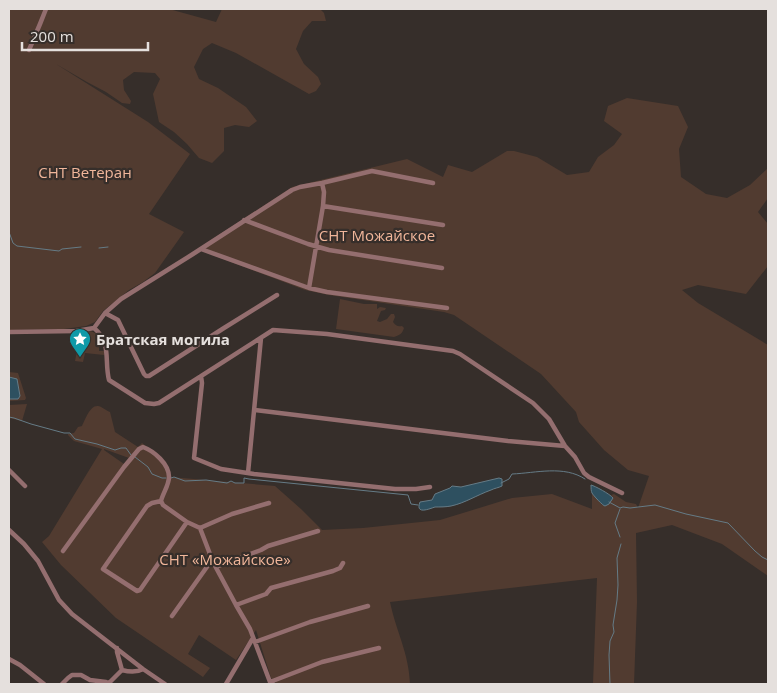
<svg xmlns="http://www.w3.org/2000/svg" width="777" height="693" font-family="'Open Sans',sans-serif">
<style>
.green{fill:#513b30;fill-rule:evenodd}
.water{fill:#2e5060;stroke:#657b86}
.lines{fill:none;stroke-linecap:round;stroke-linejoin:round}
.stream{stroke:#657b86;stroke-width:1}
.minor{stroke:#946e6f;stroke-width:4.5}
.labels{text-anchor:middle;dominant-baseline:central;stroke-width:4.5;stroke-linejoin:round;paint-order:stroke}
.park-label{font-size:15px;fill:#f1b69a;stroke:#362e2a}
.poi-label{font-size:15px;font-weight:bold;fill:#e5e0dd;stroke:#362e2a;text-anchor:start}
</style>
<rect width="100%" height="100%" fill="#362e2a"/>
<!-- green -->
<path class="green" d="M9 9H169L216 22 222 9H320L324 13 326 21H312L303 31 296 49 304 64 318 77 321 84 316 91 309 94 236 53 212 43 203 49 194 67 199 79 218 88 246 107 257 121 249 127 235 125 224 128V151L212 163 199 158 187 144 174 132 159 122 153 94 160 79 155 73 134 72 123 80 124 90 131 101 130 104 122 103 106 92 87 82 56 64 148 122 190 154 149 214 184 232 155 273 143 282 129 290 103 311 95 322 86 326 64 329 9 330Z
M627 98 678 106 688 127 679 149 681 177 706 194 727 198 750 185 768 168V198L758 212 768 224V266L746 294 698 285 682 290 698 303 768 345V576L722 544 672 525 636 533 637 602 634 684H593L597 578 390 602C396 631 409 653 410 684H277L271 678 256 630 236 660 199 635 188 654 210 668 203 677 116 618 61 565 42 542 49 536 102 449 74 441 68 435V434L74 433 78 427 82 426C85 420 90 405 98 406 101 406 107 411 110 412L115 432 138 447 142 443 162 459 170 477 275 486 301 509 322 530 363 528 440 520 512 498 552 494 592 509V493L598 499 602 505 613 498 611 495 614 494 626 502 636 504 638 508 649 476 628 470 604 450 579 422 576 412 541 374 454 315 444 312 329 295 305 290 202 251 199 248 292 187 407 159 443 177 448 165 472 172 507 151H514L537 157 567 175 589 172 598 157 614 145 622 134 604 121 608 106ZM104 450V449L129 458 124 464Z
M340 299 364 304H377V309L380 307 386 308 385 310 381 311 377 321 380 322 387 319 391 314H394L395 317 393 322C396 326 398 327 402 326L404 328C402 334 400 335 394 337L336 329Z
M90 331C98 333 101 338 103 345L99 346V351H104V355L85 353 83 362 75 361 78 346 75 345C76 332 78 333 90 331Z
M9 372 18 373 26 398 25 400 9 401V399H18L20 396 17 379 9 377Z
M27 404 22 421 9 418V405Z"/>
<!-- water -->
<path class="water" d="M9 377 17 379 20 396 18 399H9Z
M499 478 502 479V486C498 488 495 488 491 490 477 495 465 503 451 506 446 507 440 507 435 507 429 509 415 515 420 502L432 500 435 494 450 488 452 486 461 487Z
M591 485C595 486 610 494 613 498L609 504 605 506C603 506 593 495 592 493 591 491 591 488 591 485Z"/>
<g class="lines">
<!-- stream -->
<path class="stream" d="M9 232 13 243 17 246 59 251 62 249 81 247
M99 248 108 247
M9 417 14 418 31 424 64 433H70L75 439 97 444 115 450 121 448H126L131 455
M135 457 148 467 152 474 162 478H166
M171 478 174 477 185 481 206 480 227 483 231 481 235 483H244V478L249 479 408 495 411 504 418 505
M501 483 509 479 512 474C536 473 564 465 585 479
M609 502 620 508 623 507 630 508 655 505 686 514 728 523 755 551 762 557 768 560
M620 537 615 523 620 509
M610 684 609 655 610 641 614 632 613 625 617 600 618 585 617 558 621 544"/>
<!-- minor -->
<path class="minor" d="M29 50 40 24 46 9
M323 206 443 225
M244 220 308 244 329 250 442 268
M201 249 309 288 327 292 447 308
M309 288 323 206 324 192 322 183
M105 313 118 320 144 374 146 376H149L224 328 277 295
M94 328C112 343 104 360 109 380L145 403 154 404 159 403 273 330 327 334 453 351 460 354 533 403 549 419 565 446 575 457 584 473 589 477 622 493
M9 332 76 331 94 328 105 313 121 299 193 254 292 190 300 187 322 183 372 171 433 183
M201 376 202 383 194 458 221 469 254 474 395 489H416L430 487
M255 410 508 441 565 446
M9 470 25 486
M248 473 261 338
M161 501 163 505 187 522 200 528 213 562 236 605 250 629 270 682 273 684
M161 501 152 503 147 506 103 569 137 591 140 590 187 522
M200 528 232 514 269 503
M9 530 24 544 38 561 59 600 72 614 143 669 165 684
M63 551 124 467 139 449 143 447C154 451 169 464 169 477 169 485 163 493 161 501
M216 567 261 550 268 546 318 531
M236 605 266 594 271 588 333 571 340 568 343 563
M172 616 209 564 213 562
M255 642 310 622 368 606
M117 648V652L122 670
M9 659 20 665 44 684
M122 670C129 672 136 673 143 669
M270 682 322 662 379 648
M109 683 122 670
M62 684 68 678 72 675H81L90 680 106 682 110 684
M226 684 253 638"/>
</g>
<!-- icons -->
<defs>
<g id="sight-pin" transform="scale(1.125)"><path d="M0 17L-7.5 6A9.5 9.5 0 1 1 7.5 6Z" fill="#0f9aa8" stroke="#362e2a"/><path d="M0-6L1.8-2.2L6-1.7L2.9 1.2L3.7 5.4L0 3.3L-3.7 5.4L-2.9 1.2L-6-1.7L-1.8-2.2Z" fill="#fff"/></g>
</defs>
<g fill-rule="evenodd">
<use href="#sight-pin" x="80" y="339"/>
</g>
<g class="labels">
<!-- park labels -->
<g class="park-label">
<text x="85" y="172">СНТ Ветеран</text>
<text x="377" y="235">СНТ Можайское</text>
<text x="225" y="559">СНТ «Можайское»</text>
</g>
<!-- poi labels -->
<g class="poi-label">
<text x="96" y="339">Братская могила</text>
</g>
</g>
<!-- border -->
<rect width="777" height="693" fill="none" stroke="#e5e0dd" stroke-width="20"/>
<!-- scale -->
<path d="M22 42v8h126v-8" fill="none" stroke="#e5e0dd" stroke-width="2.5"/>
<text x="30" y="42" font-size="15" fill="#e5e0dd" stroke="#362e2a" stroke-width="4" paint-order="stroke">200 m</text>
</svg>
